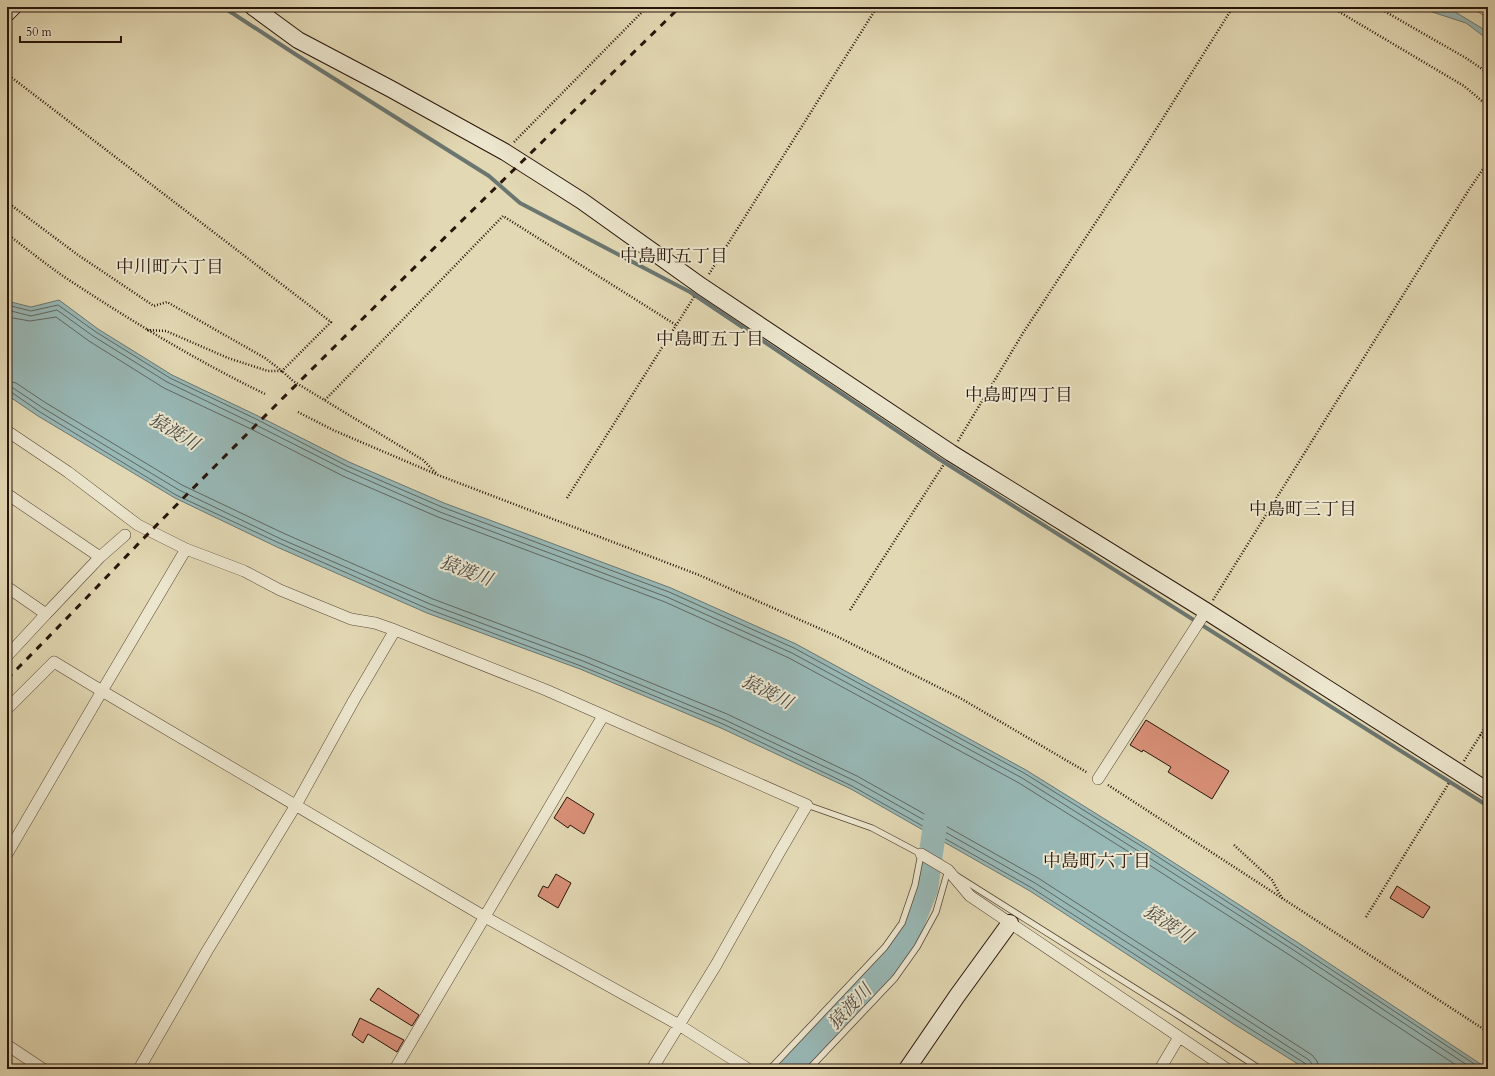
<svg xmlns="http://www.w3.org/2000/svg" width="1495" height="1076" font-family="Cardo,'Noto Serif JP',serif">
<style>
.water{fill:#98b8b6;stroke:#6b7671}
.lines{fill:none;stroke-linecap:round;stroke-linejoin:round}
.shore{stroke:#606660;stroke-width:1}
.stream{stroke:#6b7671;stroke-width:4}
.river{stroke:#98b8b6;stroke-width:24}
.building{fill:#d99078;stroke:#28140a}
.lane-casing{stroke:#564534;stroke-width:7}
.street-casing{stroke:#564534;stroke-width:12}
.secondary-casing{stroke:#28140a;stroke-width:18}
.path{stroke:#28140a;stroke-width:2.5;stroke-dasharray:1 2;stroke-linecap:butt}
.lane{stroke:#ece6ce;stroke-width:5.5}
.street{stroke:#ece6ce;stroke-width:11}
.secondary{stroke:#ece6ce;stroke-width:16}
.rail{stroke:#28140a;stroke-width:3;stroke-dasharray:7 7;stroke-linecap:butt}
.labels{text-anchor:middle;dominant-baseline:central;stroke-width:4;stroke-linejoin:round;paint-order:stroke}
.neighbourhood-label{font-size:18px;fill:#28140a;stroke:#ece6ce}
.water-label{font-size:18px;font-style:italic;fill:#4f4d46;stroke:#ece6ce}
</style>
<rect width="100%" height="100%" fill="#e2d8b3"/>
<filter id="stains"><feTurbulence type="fractalNoise" baseFrequency=".005" numOctaves="4"/><feColorMatrix values="0 0 0 0 .2 0 0 0 0 .09 0 0 0 0 .02 0 0 0 .5 -.17"/></filter>
<radialGradient id="worn" r=".72"><stop offset=".6" stop-color="#630" stop-opacity="0"/><stop offset="1" stop-color="#630" stop-opacity=".3"/></radialGradient>
<!-- water -->
<path class="water" d="M1423 7H1447L1488 32V40L1486 38 1466 23 1426 10Z
M59 300 98 329 172 375 258 416 349 462 444 503 671 588 796 644 1026 770 1148 846 1300 944 1488 1069H1306L1234 1024 1030 891 851 789 721 728 580 669 427 613 277 547 175 498 38 416 7 395V301L31 307Z"/>
<g class="lines">
<!-- shore -->
<path class="shore" d="M7 305 31 311 58 305 96 332 170 378 256 419 347 466 442 507 669 592 794 648 1024 773 1146 849 1297 947 1482 1069
M7 310 31 316 57 310 93 336 167 382 254 424 345 470 440 512 667 597 792 653 1022 778 1143 854 1295 951 1473 1069
M7 317 30 321 56 317 89 341 164 388 251 429 343 476 438 517 665 602 789 658 1019 783 1140 859 1291 956 1462 1069
M7 381 16 383 46 403 182 485 283 533 433 599 585 656 727 714 857 776 1038 878 1312 1055 1317 1061 1319 1069
M7 387 13 388 43 408 179 490 281 539 430 604 583 661 725 720 855 781 1035 883 1309 1060 1312 1064 1313 1069
M7 392H11L40 412 176 495 279 543 428 609 581 666 723 724 852 786 1032 888 1236 1020 1306 1064 1308 1069"/>
<!-- stream -->
<path class="stream" d="M223 7 295 54 489 176 520 203 690 292 939 459 1488 806"/>
<!-- river -->
<path class="river" d="M791 1069 816 1040 888 966 911 927 926 889 938 803"/>
</g>
<!-- building -->
<path class="building" d="M1146 720 1229 771 1212 799 1168 772 1171 767 1143 750 1142 752 1130 745Z
M567 797 594 814 584 834 570 825 568 828 554 818Z
M556 874 571 883 558 908 538 896 543 886 548 888Z
M1397 886 1430 907 1423 918 1390 898Z
M378 988 419 1015 412 1026 370 1000Z
M360 1018 404 1040 397 1052 368 1034 363 1043 352 1035Z"/>
<g class="lines">
<!-- lane casing -->
<g class="lane-casing">
<path id="lane" d="M957 876 1179 1016 1260 1069
M770 1069 885 947 902 923 915 885 921 854 872 828 807 805
M809 1069 895 978 917 947 936 912 948 870"/>
</g>
<!-- street casing -->
<g class="street-casing">
<path id="street" d="M1481 7 1488 11
M7 431 68 472 138 525 186 549
M7 494 100 557 46 614 7 587
M100 557 125 535
M7 656 46 614
M7 709 54 662 102 691 186 549 244 571 280 590 351 619 375 623 395 630 546 690 807 805 779 853 716 965 652 1069
M1098 779 1206 611
M7 854 102 691 485 917 679 1025 748 1069
M921 854 948 870 970 896 1227 1069
M7 1045 43 1069
M139 1069 207 951 296 805 354 700 395 630
M395 1069 603 716
M1160 1069 1179 1037"/>
</g>
<!-- secondary casing -->
<g class="secondary-casing">
<path id="secondary" d="M253 7 298 40 391 89 505 152 582 201 701 286 951 453 1206 611 1488 791
M7 13 13 7
M907 1069 957 996 1010 923"/>
</g>
<!-- path -->
<path class="path" d="M1331 7 1464 86 1488 106
M1377 7 1466 58 1488 73
M7 74 331 322 282 371 265 358 167 302 154 306 78 255 7 202
M514 142 647 7
M7 234C26 248 44 263 63 276 128 319 195 360 265 394
M709 274 877 7
M147 330 166 331 228 358 268 371H282L293 381 423 460 437 474
M325 400 503 216 676 325
M298 412 333 430 438 475 699 575 834 635 960 698 1088 773
M958 441 1023 333 1136 161 1233 7
M567 498 694 297
M1213 600 1373 343 1470 188 1488 162
M850 610 944 464
M1480 735 1488 740
M1464 761 1488 723
M1108 785 1488 1032
M1234 845 1272 880 1283 900
M1366 917 1449 783"/>
<!-- lane -->
<use href="#lane" class="lane"/>
<!-- street -->
<use href="#street" class="street"/>
<!-- secondary -->
<use href="#secondary" class="secondary"/>
<!-- rail -->
<path class="rail" d="M7 679C52 634 96 588 140 542 318 361 499 184 680 7"/>
</g>
<g class="labels">
<!-- neighbourhood labels -->
<g class="neighbourhood-label">
<text x="674" y="256">中島町五丁目</text>
<text x="170" y="267">中川町六丁目</text>
<text x="710" y="339">中島町五丁目</text>
<text x="1019" y="395">中島町四丁目</text>
<text x="1303" y="509">中島町三丁目</text>
<text x="1097" y="861">中島町六丁目</text>
</g>
<!-- water labels -->
<g class="water-label">
<text transform="translate(174 432) rotate(31)">猿渡川</text>
<text transform="translate(466 571) rotate(21)">猿渡川</text>
<text transform="translate(767 692) rotate(27)">猿渡川</text>
<text transform="translate(1168 924) rotate(33)">猿渡川</text>
<text transform="translate(850 1007) rotate(-47)">猿渡川</text>
</g>
</g>
<!-- margin -->
<rect width="1495" height="1076" fill="none" stroke="#e2d8b3" stroke-width="24"/>
<rect x="8" y="8" width="1479" height="1060" fill="none" stroke="#28140a" stroke-width="2"/>
<rect x="12" y="12" width="1471" height="1052" fill="none" stroke="#28140a"/>
<!-- scale -->
<path d="M20 36v6h101v-6" fill="none" stroke="#28140a" stroke-width="2"/>
<text x="26" y="36" font-size="12" fill="#28140a" stroke="#ece6ce" stroke-width="3" paint-order="stroke">50 m</text>
<rect width="100%" height="100%" filter="url(#stains)"/>
<rect width="100%" height="100%" fill="url(#worn)"/>
</svg>
